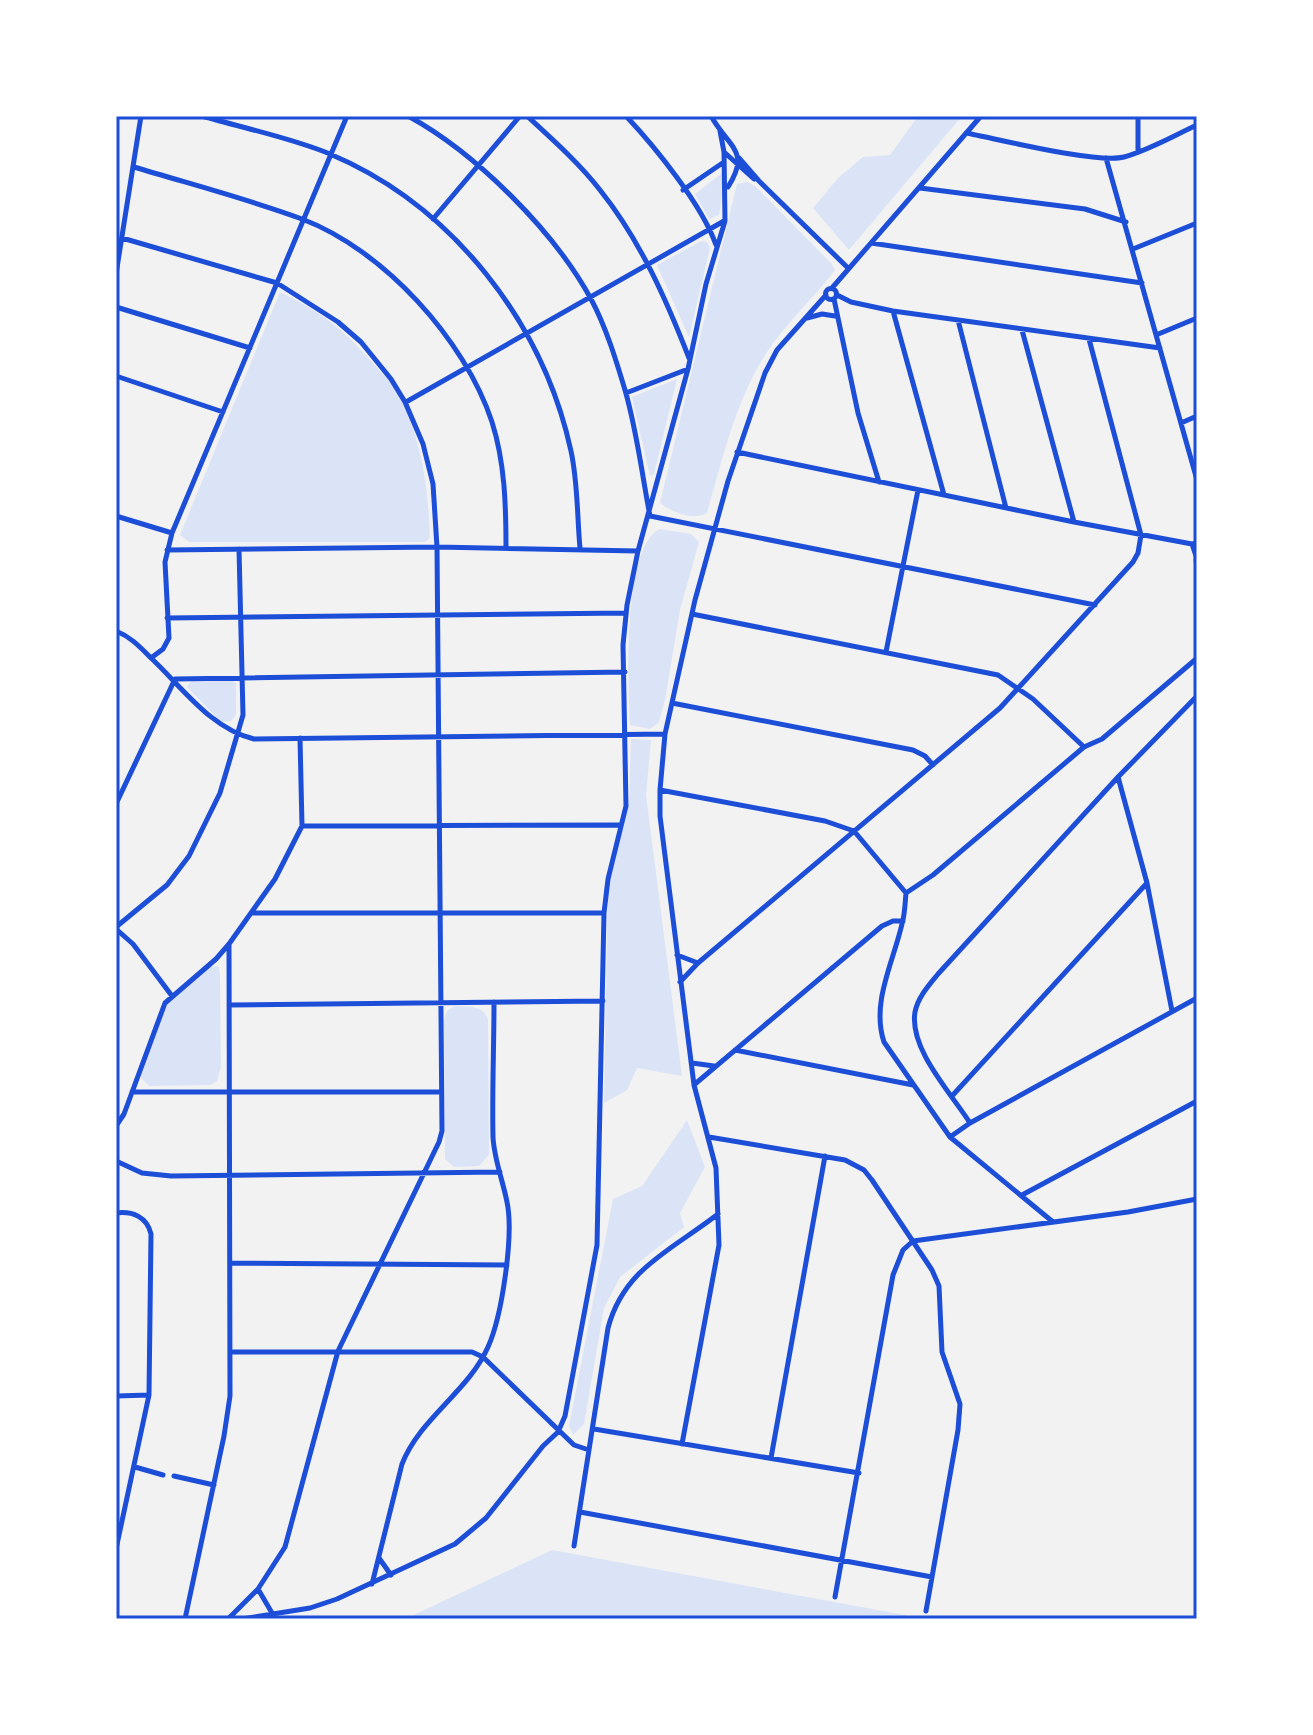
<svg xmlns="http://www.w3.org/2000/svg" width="1313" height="1735" font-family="Lora,serif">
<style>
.green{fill:#dbe4f7}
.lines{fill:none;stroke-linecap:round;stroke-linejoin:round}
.minor{stroke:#1d4ed8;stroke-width:5}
.neatline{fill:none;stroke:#1d4ed8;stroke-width:3}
</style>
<rect width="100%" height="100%" fill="#f2f2f2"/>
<!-- green -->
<path class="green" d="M918 116H962L849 250 813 208 838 178 863 157 890 155Z
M722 173 725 179 719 215 709 219 695 194Z
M747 182 755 186 831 263 835 270C810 303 777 331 758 367 733 412 721 464 707 513 693 521 672 512 660 503L737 184Z
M701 241 707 242 710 248 689 337 657 265Z
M280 292C327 315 346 332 380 371 385 377 393 381 397 389 421 438 428 483 430 538L425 542H189L180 535Z
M677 379 654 474 650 476 632 397Z
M660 529 691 534 699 542 680 610 665 700 659 722 650 729 630 725C628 687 622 545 660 529Z
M191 681H233L236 683V715L231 721 221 722 187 687Z
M631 739 651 740 646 795 682 1076 637 1068 627 1090 604 1103 608 879 621 825 629 804Z
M215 966 219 967 220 975 221 1067 217 1081 211 1085 149 1086 141 1078V1072L165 1006 209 967Z
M454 1006C468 1007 482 1004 488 1019L489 1155 479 1166 454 1167 445 1159 444 1020 447 1011Z
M687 1120 705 1167 680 1213 684 1227 620 1277 604 1308 584 1424 573 1435 569 1426 613 1199 642 1186Z
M552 1550 905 1615 911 1619H405Z"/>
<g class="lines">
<!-- minor -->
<path class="minor" d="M202 116C243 128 292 138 330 154 453 206 543 323 571 451 578 483 577 516 580 548
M408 116C476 153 554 231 591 299 606 327 616 360 625 390 637 431 642 475 650 516L1095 605
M527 116C552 139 579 163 600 190 640 240 666 299 689 358
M626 116C656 148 702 205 716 245
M711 116C729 148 751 151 728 187
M1138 116V151
M966 133C998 139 1097 164 1124 157 1149 150 1173 136 1197 125
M724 152 754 179
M739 158 759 181 848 268
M1106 158 1197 480
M134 167C190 184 248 199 302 219 384 250 465 340 492 422 505 463 506 506 506 548
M920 188 1085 209 1126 222
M683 190 724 162
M433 219 520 116
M122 238 277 283 338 322 361 342 391 379 405 402 423 444 433 484 437 547 442 1131 439 1142 338 1351 285 1547 258 1589 228 1619
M871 243 1142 283
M1133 249 1197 223
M116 274 141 116
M832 288 981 116
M825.5 294a5.5 5.5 0 1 1 11 0a5.5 5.5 0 1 1-11 0Z
M837 295 851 302 893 311 1160 348
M834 299 858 413 879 482
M116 307 250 348
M893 311 944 495
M807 318 822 314 835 316
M958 320 1006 508
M1022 330 1074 522
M1156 335 1197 318
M116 376 223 412
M626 393 688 369
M406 402 724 221
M1181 423 1197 416
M737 452 1074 522 1192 544
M116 516 172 533
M1197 543 1192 544 1197 559
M167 550 437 547 638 551
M1196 559 1197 570
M692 614 998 675 1033 699 1084 747
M167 618 626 613
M116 631C131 637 140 647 151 658 182 687 211 729 254 739L665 734
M1197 634V669
M886 652 918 490
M151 658 163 649 169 638 165 562 172 533 347 116
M672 703 913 750 925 756 933 765
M1118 777 1147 883 1172 1011
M660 790 825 821 854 831 906 893
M116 804 175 679 625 672
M302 826 619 825
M906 893C905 903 905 914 902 924 893 963 871 1003 884 1042L950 1137 1053 1222
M906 893 933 875 1084 747 1102 739 1196 659
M253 913H604
M116 927 167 885 189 856 220 793 243 715 239 549
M116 929 133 944 172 996
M677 955 698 963
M680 982 698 963 1000 708 1133 562 1138 553 1141 535 1089 339
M229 1005 603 1001
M735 1050 913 1085
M692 1063 714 1066
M695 1084 882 926 893 921H903
M132 1092H441
M952 1096 1147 883
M970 1123C951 1093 909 1049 915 1012 918 997 929 985 938 974L1118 777 1197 696
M116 1126 124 1114 165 1003 216 959 229 944 275 879 302 826 300 738
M709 1137 845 1160 864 1170 872 1180 932 1270 939 1286 942 1352 960 1404 958 1430 926 1611
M950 1137 970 1123 1197 998
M116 1161 142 1173 171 1176 500 1172
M1022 1195 1197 1101
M116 1213C133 1211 147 1217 151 1234L149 1395 116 1549
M913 1241 1128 1212 1197 1199
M232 1263 507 1265
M231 1352H472L483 1357 574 1445 589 1450
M116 1396 149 1395
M594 1429 859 1473
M682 1444 719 1245 716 1168 694 1085 660 816V790L665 734 695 600 728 481 765 373 777 350 826 295
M771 1458 825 1156
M135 1467 163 1475
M174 1476 214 1485
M580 1512 932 1577
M574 1546 608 1328C624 1268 672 1250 718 1214
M379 1558 391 1575
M372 1584 402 1464C420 1418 468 1392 488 1347 502 1316 514 1235 507 1202 503 1181 494 1159 493 1137 492 1092 494 1047 494 1002
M258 1589 272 1613
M835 1597 893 1275 903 1250 913 1241
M185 1619 224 1436 230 1396 229 944
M242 1619 310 1608 337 1599 455 1544 486 1518 543 1446 558 1432 565 1416 597 1245 604 913 608 879 626 806 623 645 627 605 638 551 688 369 706 284 725 221 724 152 720 131"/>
</g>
<!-- border -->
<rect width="1313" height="1735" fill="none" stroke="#ffffff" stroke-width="236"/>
<rect x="118" y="118" width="1077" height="1499" class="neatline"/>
</svg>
